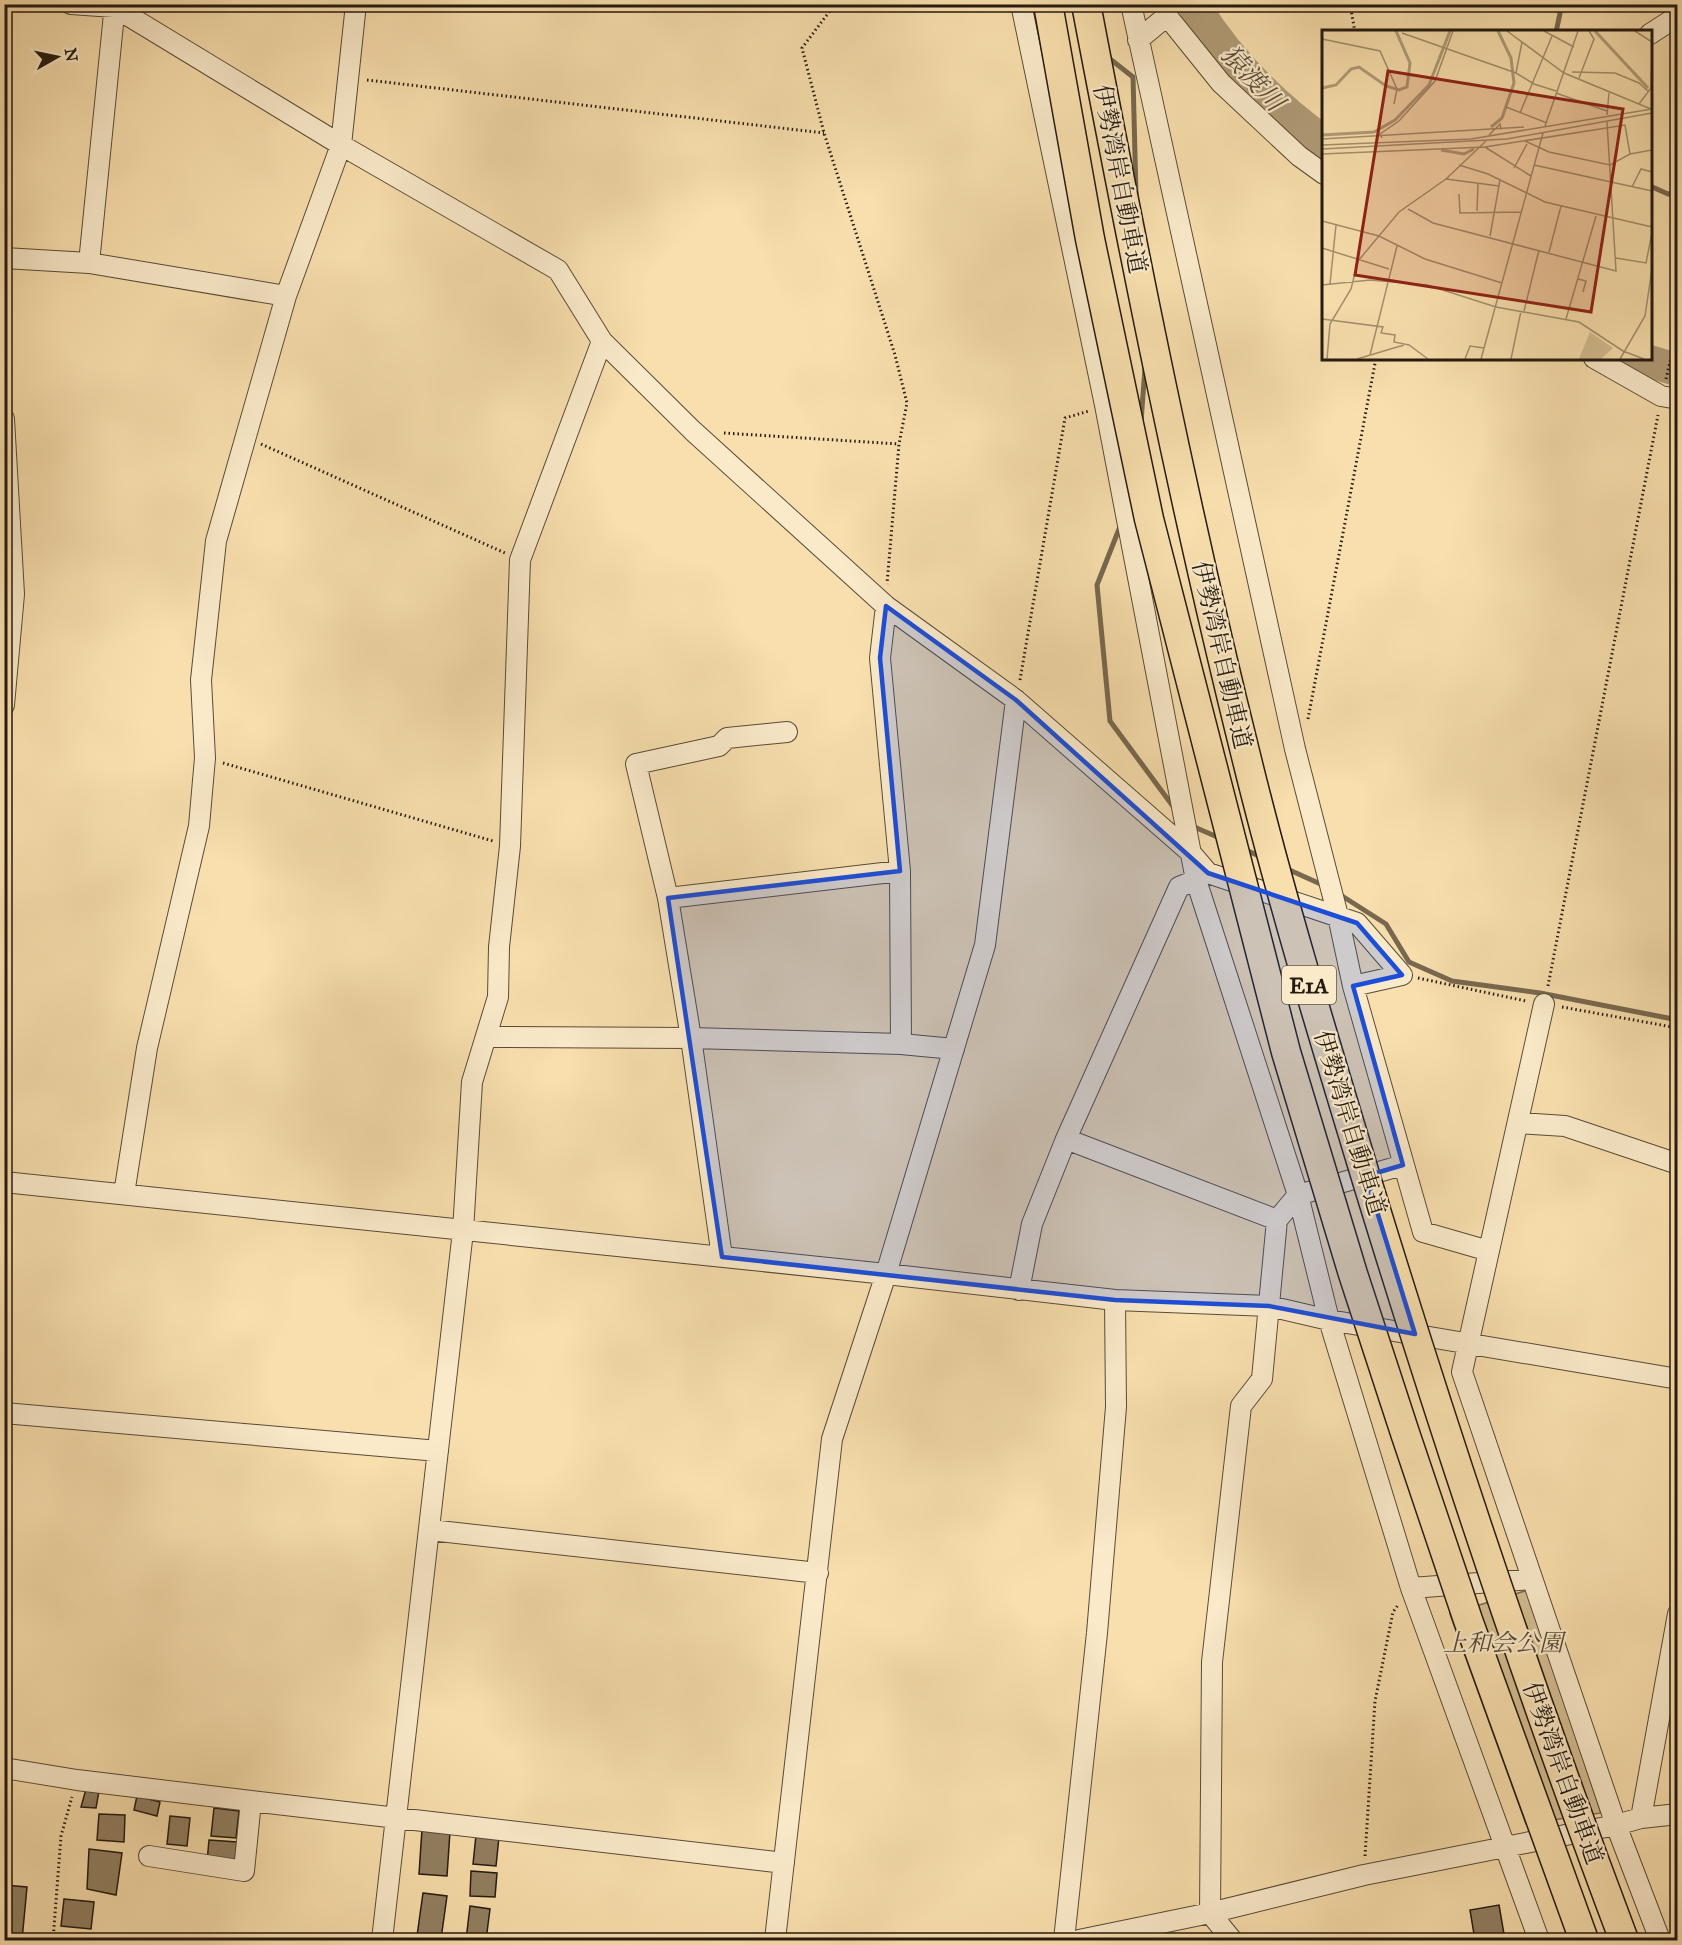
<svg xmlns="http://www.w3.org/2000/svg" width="1682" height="1945" font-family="'IM FELL Great Primer','Noto Serif JP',serif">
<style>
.green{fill:#d4be92;stroke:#7c6c52;stroke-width:1.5}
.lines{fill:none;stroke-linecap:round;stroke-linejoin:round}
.stream{stroke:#78684f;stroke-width:5}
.river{stroke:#b09c78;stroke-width:33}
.building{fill:#928062;stroke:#241a11;stroke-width:1.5}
.minor-casing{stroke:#594b38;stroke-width:22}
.path{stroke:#241a11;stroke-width:3;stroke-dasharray:1.5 3;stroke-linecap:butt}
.minor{stroke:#faeaca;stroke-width:20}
.highway-bridge-casing{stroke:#241a11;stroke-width:31;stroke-linecap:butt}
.highway-bridge{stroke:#f8dfad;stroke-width:28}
.marked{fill:#1d4ed8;fill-opacity:0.2;stroke:#1d4ed8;stroke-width:4.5;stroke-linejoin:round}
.labels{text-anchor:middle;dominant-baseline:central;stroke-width:4.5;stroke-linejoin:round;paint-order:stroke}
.shield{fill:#faeaca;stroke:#645848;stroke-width:1.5}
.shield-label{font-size:22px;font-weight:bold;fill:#241a11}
.street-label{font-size:24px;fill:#241a11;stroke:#faeaca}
.park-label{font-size:24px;font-style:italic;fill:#594b38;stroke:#faeaca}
.water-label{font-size:26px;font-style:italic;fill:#5c4e3a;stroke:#faeaca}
.inset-river{fill:none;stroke:#b09c78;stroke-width:3}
.inset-road{fill:none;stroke:#a3906f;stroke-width:1.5}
.view{fill:#8f2418;fill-opacity:0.15;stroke:#8f2418;stroke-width:3}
.inset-edge{fill:none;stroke:#241a11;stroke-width:3}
</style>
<rect width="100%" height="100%" fill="#f8dfad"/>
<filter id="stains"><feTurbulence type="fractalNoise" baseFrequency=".00333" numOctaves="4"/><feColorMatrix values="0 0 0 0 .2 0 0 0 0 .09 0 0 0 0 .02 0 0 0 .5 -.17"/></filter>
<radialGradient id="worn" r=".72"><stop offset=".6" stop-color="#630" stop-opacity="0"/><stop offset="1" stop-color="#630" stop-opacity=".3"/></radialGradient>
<!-- green -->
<path class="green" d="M1528 1590 1601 1813 1526 1824 1450 1614Z"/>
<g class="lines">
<!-- stream -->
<path class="stream" d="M1556 32 1562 4
M1105 55 1133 77 1136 194
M1650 186 1668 194 1678 192
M1141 422 1145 368
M1121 524 1097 585 1110 721 1175 809
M1192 826 1222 839
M1244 849 1263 858
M1285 868 1325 886
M1339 894 1386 924 1409 962 1452 981 1540 993 1678 1020"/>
<!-- river -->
<path class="river" d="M1193 4C1227 60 1271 104 1324 142
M1638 358 1678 370"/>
</g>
<!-- building -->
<path class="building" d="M86 1789 99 1791 96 1808 81 1807Z
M137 1796 160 1802 157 1816 134 1810Z
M214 1808 239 1811 236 1838 211 1836Z
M99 1814 125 1815 124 1842 97 1840Z
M170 1816 190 1818 187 1846 167 1844Z
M422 1829 450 1832 447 1876 419 1874Z
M4 1834H8L7 1856H4Z
M476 1835 499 1837 496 1866 473 1864Z
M209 1840 237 1842 235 1864 207 1862Z
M89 1849 122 1853 116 1895 87 1889Z
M471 1871 497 1873 495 1897 470 1896Z
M4 1885 27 1887 22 1940H4Z
M423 1893 447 1896 441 1939 417 1936Z
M64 1899 94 1902 91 1929 61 1926Z
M1499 1905 1505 1940H1475L1470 1910Z
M470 1906 490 1909 486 1940H466Z"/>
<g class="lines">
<!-- minor casing -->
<g class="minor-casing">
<path id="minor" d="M71 4 114 7 341 145 558 270 602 341 693 431 886 606 1016 700 1190 852 1208 873 1357 923 1402 975 1353 986
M1021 4 1105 405 1196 880 1298 1195 1329 1320 1411 1588 1539 1940
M1131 4 1295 749 1338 916 1353 986 1423 1232 1489 1251
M1650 34 1678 16
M1138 40 1167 16 1221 83 1299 156 1324 174
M4 258 89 263 286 296
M89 263 115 4
M1594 358 1661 396 1678 399
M4 419 14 594 4 705
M886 606 880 658 900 871 901 1044
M668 898 900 871
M1544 1004 1462 1372 1616 1825 1660 1940
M487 1037 691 1038 901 1044 954 1049
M1518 1123 1565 1126 1678 1164
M1066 1139 1277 1220
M4 1182 886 1274 1115 1300 1269 1306 1329 1320 1678 1379
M124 1194 147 1048 199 826 205 758 201 680 216 541 286 296 341 145 356 4
M722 1257 691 1038 668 898 636 764 719 746 727 738 787 732
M1019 1290 1032 1224 1066 1139 1179 887 1196 880
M4 1413 438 1451
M430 1530 818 1573
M1411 1588 1532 1579
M4 1768 77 1780 251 1801 784 1863
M1641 1818 1678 1614
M149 1856 244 1871 251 1801
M382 1940 463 1231 472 1082 498 997 499 947 510 846 520 560 602 341
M775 1940 832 1439 886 1274 985 945 1016 700
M1064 1940 1097 1633 1116 1407 1115 1300
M1079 1940 1210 1913 1364 1875 1616 1825 1641 1818 1678 1814
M1232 1940 1210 1913 1212 1662 1241 1406 1262 1379 1277 1220 1298 1195 1403 1165"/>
</g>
<!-- path -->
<path class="path" d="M835 4 802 48 824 133 895 355 907 403 899 444 887 584
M1350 4 1355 32
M367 80 824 133
M1666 379 1678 328
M724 433 899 444
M261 444 505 553
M1020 680 1065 418 1089 411
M1308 719 1376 358
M223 763 493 841
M1418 978 1526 1001
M1548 986 1658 415
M1562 1007 1678 1028
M1365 1856 1375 1701 1393 1612 1398 1605
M53 1940 61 1836 72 1797"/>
<!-- minor -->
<use href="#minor" class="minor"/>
<!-- highway-bridge casing -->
<g class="highway-bridge-casing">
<path id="highway-bridge" d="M1048 4 1090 239 1149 519 1286 1052 1353 1274 1405 1433 1468 1620 1584 1940
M1086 4C1134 256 1184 507 1246 756 1282 903 1327 1049 1371 1194 1448 1445 1531 1694 1624 1940"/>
</g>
<!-- highway-bridge -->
<use href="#highway-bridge" class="highway-bridge"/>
</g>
<!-- marked area -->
<path class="marked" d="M886 606 1016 700 1208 873 1357 923 1402 975 1353 986 1403 1165 1366 1176 1415 1334 1269 1306 1115 1300 722 1257 668 898 900 871 880 658Z"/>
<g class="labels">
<!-- shield labels -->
<rect class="shield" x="1282" y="966" width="54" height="38" rx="4.5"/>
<g class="shield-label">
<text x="1309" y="985">E1A</text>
</g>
<!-- street labels -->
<g class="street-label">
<text transform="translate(1120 179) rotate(79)">伊勢湾岸自動車道</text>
<text transform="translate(1222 655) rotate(77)">伊勢湾岸自動車道</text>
<text transform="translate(1350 1123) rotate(73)">伊勢湾岸自動車道</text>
<text transform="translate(1563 1773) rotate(70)">伊勢湾岸自動車道</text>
</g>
<!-- park labels -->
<g class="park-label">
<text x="1503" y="1643">上和会公園</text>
</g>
<!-- water labels -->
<g class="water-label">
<text transform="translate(1253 78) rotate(47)">猿渡川</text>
</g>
</g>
<!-- overview -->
<g transform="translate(1322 30)">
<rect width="330" height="330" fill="#f8dfad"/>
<path d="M268 302 291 318 279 329H257Z" fill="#d4be92"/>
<path class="inset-river" d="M273 1 326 58M0 58 14 55 29 39 37 37 64 56 77 60 85 57 88 33 74 1M169 97 180 88 192 53 189 28 176 1M0 105 52 102 73 90 107 55 128 1M119 120 142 124 152 119"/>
<path class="inset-road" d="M185 1 242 43 329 79M222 1 252 17M313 1 330 12M80 3 194 43 212 54 234 61M0 9 58 21 75 59 72 74M250 42 293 43 317 53 326 61M194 43 200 12M257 48 272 9 267 1M234 63 285 81M317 74 329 58 330 23M184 77 225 93M198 83 230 6M285 85 287 63M223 96 256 1M167 105 178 94 179 100M60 108 58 104 77 91 113 51 131 1M0 109 202 97M203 111 227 122 288 135 308 124 330 120M0 115 149 109 330 79M163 117 209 146M0 119 185 109 330 83M0 124 163 117 303 95 308 124M137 135 166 144 223 172 330 197M212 135 330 161M192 138 205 114M124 149 177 156M310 157 319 139 330 142M137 164 138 183 199 182M86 179 111 193 294 241 285 92M155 181 156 153M0 191 57 206 103 229 180 253M168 206 178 150M0 218 67 239M227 222 239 176M294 228 324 233 330 203M256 249 264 251 261 262M8 254 14 195M0 255 48 250 105 255 174 277 257 292 301 321 322 329M202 281 217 220M0 289 61 297 59 303 73 305 72 312 87 315 106 329M244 289 274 186M48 325 75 216M5 329 8 294 29 259 36 231 77 182 124 149 164 111M35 329 82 315M143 329 148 316 162 318M159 329 221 103M189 329 199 281M298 329 323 286 330 239"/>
<path class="view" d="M66 41 301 79 269 282 33 245Z"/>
<rect width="330" height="330" class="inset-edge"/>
</g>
<!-- margin -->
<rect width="1682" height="1945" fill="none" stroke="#f8dfad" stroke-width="24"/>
<rect x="6" y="6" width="1670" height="1933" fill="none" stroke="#241a11" stroke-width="3"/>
<rect x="12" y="12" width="1658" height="1921" fill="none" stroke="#241a11" stroke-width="1.5"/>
<!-- north arrow -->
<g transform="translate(57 57) rotate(81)" stroke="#faeaca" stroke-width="4.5" paint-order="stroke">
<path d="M0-4.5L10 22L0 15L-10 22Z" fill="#241a11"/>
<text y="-9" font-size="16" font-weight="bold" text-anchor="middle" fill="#241a11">N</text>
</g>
<rect width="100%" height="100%" filter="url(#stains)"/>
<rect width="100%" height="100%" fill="url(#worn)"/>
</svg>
